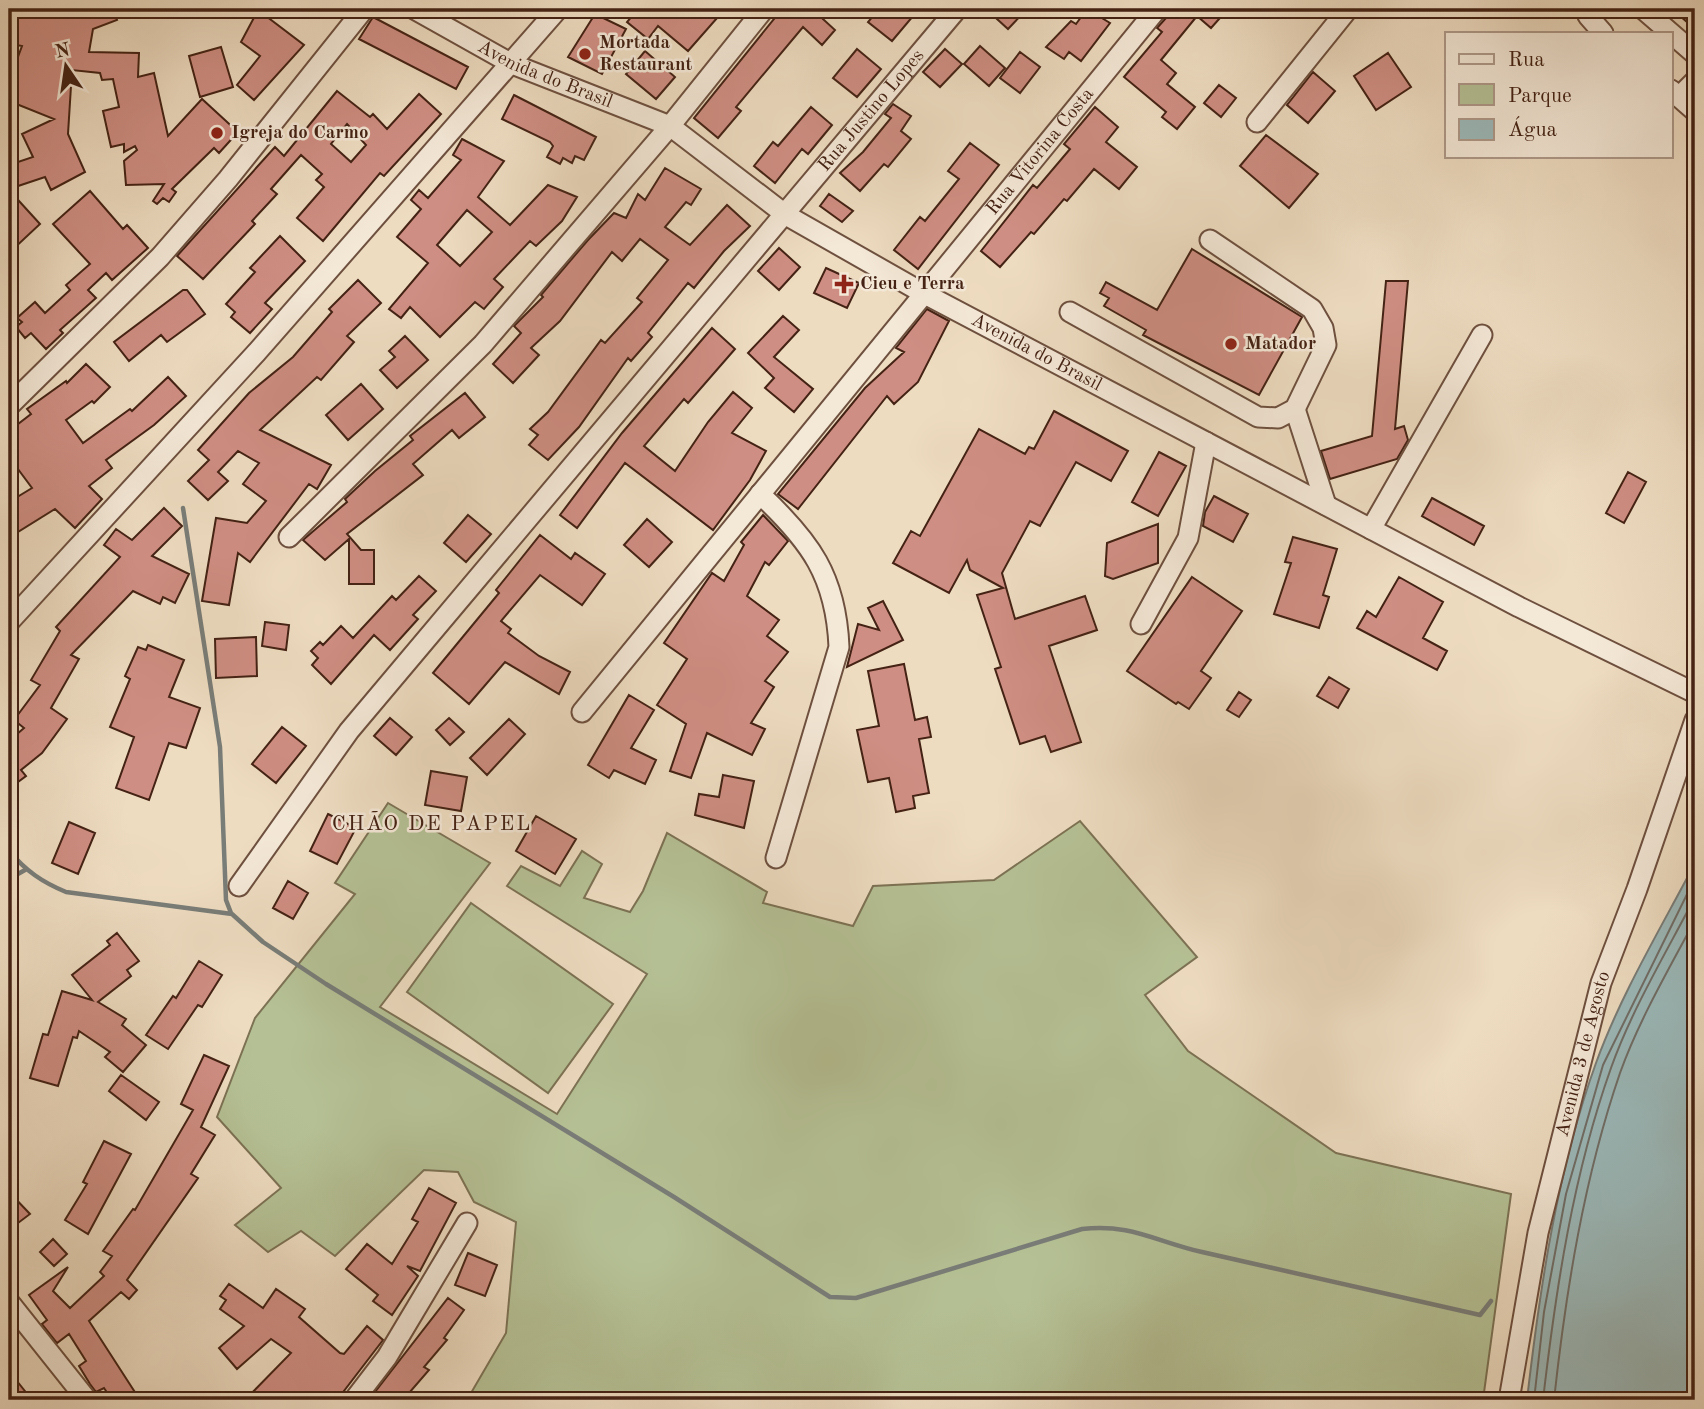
<svg xmlns="http://www.w3.org/2000/svg" width="1704" height="1409" font-family="'Old Standard TT',serif">
<style>
.green{fill:#b5c195;stroke:#7c7254;stroke-width:2}
.water{fill:#9cbabb;stroke:#797d78;stroke-width:2}
.lines{fill:none;stroke-linecap:round;stroke-linejoin:round}
.shore{stroke:#706e68;stroke-width:2}
.stream{stroke:#797d78;stroke-width:4.5}
.building{fill:#cf8e83;stroke:#442214;stroke-width:2;fill-rule:evenodd}
.minor-casing{stroke:#6e503f;stroke-width:23}
.minor{stroke:#f4e8d7;stroke-width:19}
.poi-dot{fill:#8f2418;stroke:#f4e8d7;stroke-width:2.5}
.labels{text-anchor:middle;dominant-baseline:central;stroke-width:5;stroke-linejoin:round;paint-order:stroke}
.poi-label{font-size:19px;font-weight:bold;fill:#442214;stroke:#f4e8d7;text-anchor:start}
.street-label{font-size:19px;fill:#442214;stroke:#f4e8d7}
.neighbourhood-label{font-size:21px;letter-spacing:2px;fill:#442214;stroke:#f4e8d7}
</style>
<rect width="100%" height="100%" fill="#eedcc1"/>
<filter id="stains"><feTurbulence type="fractalNoise" baseFrequency=".00286" numOctaves="4"/><feColorMatrix values="0 0 0 0 .2 0 0 0 0 .09 0 0 0 0 .02 0 0 0 .5 -.17"/></filter>
<radialGradient id="worn" r=".72"><stop offset=".6" stop-color="#630" stop-opacity="0"/><stop offset="1" stop-color="#630" stop-opacity=".3"/></radialGradient>
<!-- green -->
<path class="green" d="M388 803 490 863 380 1007 557 1114 647 974 507 886 521 866 560 886 582 851 602 864 584 898 630 912 643 891 667 833 767 892 763 903 853 926 873 886 994 880 1080 821 1197 957 1145 995 1188 1051 1336 1153 1511 1194 1483 1400H474L471 1393 506 1333 516 1222 474 1202 458 1172 424 1170 335 1256 301 1231 268 1252 235 1225 281 1188 217 1117 255 1018 355 894 335 883Z
M471 903 613 1004 548 1093 407 992Z"/>
<!-- water -->
<path class="water" d="M1695 863V1400H1527C1540 1287 1557 1171 1596 1063 1621 994 1661 928 1695 863Z"/>
<g class="lines">
<!-- shore -->
<path class="shore" d="M1534 1400 1544 1312 1566 1194 1603 1065 1695 878
M1543 1400C1556 1288 1573 1175 1611 1068 1632 1009 1666 953 1695 897
M1554 1400C1566 1290 1584 1178 1620 1073 1639 1020 1669 969 1695 920"/>
<!-- stream -->
<path class="stream" d="M183 508 220 747 226 900 231 913
M9 851C26 871 42 882 66 892L232 914 263 942 326 984 674 1197 830 1297 856 1298 1082 1229C1130 1223 1157 1242 1202 1252 1295 1273 1388 1294 1480 1315L1491 1301
M9 879 25 870"/>
</g>
<!-- building -->
<path class="building" d="M9 9H113L117 20 93 29 89 52 139 53 138 77 154 73 168 136 202 99 238 132 219 153 214 148 172 189 176 192 169 202 163 198 157 204 153 201 164 184 126 185 124 161 137 150 135 146 124 152V144L111 147 103 111 119 107 113 79 102 80 100 73 72 70 68 134 85 172 51 190 45 177 9 189V165L33 157 22 134 54 119 9 101V81L22 46 11 44 14 23 9 19Z
M638 9H725L688 51 658 26 648 39 627 22Z
M782 9H812L835 30 822 45 803 27 736 107 741 111 718 138 694 118Z
M879 9H919L892 41 868 22Z
M986 9H1027L1008 29Z
M1087 9 1110 23 1081 61 1069 52 1064 59 1046 47 1071 21 1076 24Z
M1174 9H1228L1211 28 1197 16 1161 60 1176 73 1167 84 1195 107 1177 129 1162 117 1166 112 1124 77 1162 32 1157 28Z
M1672 9H1695V29Z
M258 10 304 45 254 100 237 85 260 56 241 42Z
M595 14 626 29 602 74 568 57Z
M373 17 468 67 456 89 359 39Z
M980 46 1005 68 989 86 964 64Z
M221 47 233 87 200 97 189 56Z
M857 49 881 69 857 97 833 78Z
M945 49 962 64 940 87 923 72Z
M645 51 675 77 656 99 626 74Z
M1020 52 1040 67 1020 93 1000 78Z
M1388 53 1411 87 1376 110 1354 76Z
M1313 72 1335 91 1308 123 1287 105Z
M1219 85 1236 98 1221 117 1204 103Z
M337 91 370 117 373 114 387 129 419 94 441 114 384 176 380 173 323 241 297 218 324 187 316 180 322 174 301 155 271 189 277 194 252 221 255 224 203 279 177 256 275 147 284 156ZM347 124 366 145 351 162 331 144Z
M514 95 596 137 584 160 575 156 572 163 563 158 560 164 547 157 553 146 550 142 502 119Z
M893 104 911 116 901 131 911 139 888 167 884 164 860 191 840 173 863 152 891 118 885 114Z
M811 107 832 125 808 154 802 149 775 183 754 166 773 142 778 146Z
M1095 107 1118 127 1106 142 1137 167 1119 189 1094 169 1067 201 1064 199 1034 234 1031 232 1000 267 981 251 1033 185 1037 188 1070 149 1064 144Z
M1266 135 1318 174 1289 208 1240 166Z
M462 139 504 161 478 197 510 225 548 185 577 197 562 221 536 246 530 241 494 279 503 287 484 309 475 302 440 337 410 307 401 318 389 309 428 263 397 237 421 209 411 200 419 190 428 198 461 160 453 155ZM467 210 492 232 460 266 437 245Z
M970 143 999 165 918 269 894 250 920 217 925 221 959 179 948 171Z
M665 168 701 189 691 205 686 202 665 227 690 245 727 205 750 226 724 251 694 288 688 283 648 333 652 337 631 361 628 358 579 427 548 460 529 445 538 435 530 429 548 412 601 340 605 343 642 302 637 298 668 260 640 239 622 261 612 252 560 321 531 348 539 355 513 383 493 364 521 333 514 326 543 297 541 295 588 240 614 213 626 218 638 194 645 200Z
M9 190 40 224 9 253Z
M90 191 123 229 127 225 148 248 112 280 106 273 88 290 96 298 60 330 63 333 46 349 31 333 25 338 16 327 22 322 17 318 35 302 45 313 70 290 66 285 90 264 53 224Z
M829 194 853 211 842 222 820 206Z
M280 236 305 261 265 303 272 309 250 333 231 317 235 312 226 304 255 272 250 268Z
M779 248 800 267 779 290 758 271Z
M1192 249 1302 317 1259 395 1143 335 1146 330 1104 306 1109 298 1100 293 1106 282 1157 310Z
M826 268 859 283 847 308 814 293Z
M358 280 381 303 347 336 354 342 321 380 317 377 260 430 331 465 317 489 309 484 250 562 238 553 229 605 202 601 216 518 247 523 266 501 243 484 259 463 238 451 218 472 228 481 208 500 188 481 209 460 198 450 249 393 293 357 332 312 329 309Z
M1386 281H1408L1395 429 1404 426 1408 440 1397 459 1330 479 1321 451 1372 436Z
M183 290H187L205 314 167 342 161 335 129 361 114 342Z
M927 309 949 321 918 382 894 404 887 396 798 509 778 494 865 388 904 352 896 348Z
M783 316 799 330 774 357 813 389 794 412 765 388 774 378 748 353Z
M712 328 735 349 688 403 684 399 644 446 675 471 708 422 733 392 752 408 732 433 766 451 750 480 713 530 625 463 577 528 560 515 622 433Z
M405 336 428 360 397 388 380 370 395 357 389 351Z
M86 364 110 387 94 403 92 401 66 420 83 443 130 409 132 411 168 377 186 396 154 425 106 460 112 468 89 486 102 499 75 528 55 509 13 535 9 527V502L32 488 9 457V431L31 414 27 409 66 381 67 383Z
M361 384 383 409 348 440 326 415Z
M465 393 485 417 459 438 452 430 413 464 423 475 347 534 361 550H374V584H349V539L325 560 303 540 347 502 345 499 375 471 413 440 410 436Z
M1054 411 1128 451 1111 481 1076 462 1040 526 1030 521 1002 573 1015 619 1085 596 1097 630 1049 646 1081 742 1051 752 1045 736 1020 744 995 669 1001 667 977 595 1003 588 970 570 967 560 949 593 893 563 911 531 920 536 979 429 1025 454 1029 447 1034 449Z
M1159 452 1186 466 1158 516 1132 502Z
M1628 472 1646 482 1624 523 1606 513Z
M1214 496 1248 514 1233 542 1203 526 1205 512Z
M1432 498 1484 526 1474 545 1422 516Z
M164 508 182 526 152 556 189 574 175 603 163 597 160 604 133 591 71 655 79 659 51 708 67 719 42 753 21 770 26 776 14 785 9 780V741L24 728 14 720 40 685 31 680 60 631 56 627 120 557 104 545 116 529 132 540Z
M468 515 491 534 466 562 444 543Z
M763 515 788 541 769 565 765 562 747 596 779 620 767 636 788 652 765 681 774 687 751 723 765 729 752 755 707 733 691 778 670 771 686 724 657 705 687 659 664 643 712 573 724 581 744 545 741 542Z
M647 519 672 542 649 567 624 545Z
M1158 524V563L1113 579 1105 576 1107 543Z
M540 535 571 559 575 553 605 574 582 605 540 575 501 621 511 629 508 633 539 656 570 672 559 694 505 662 469 704 433 673 499 593 496 590Z
M1293 537 1337 549 1323 595 1329 597 1319 628 1274 614 1291 563 1285 562Z
M419 576 436 591 413 615 418 619 390 650 374 635 331 684 312 665 318 658 311 651 320 642 323 645 341 626 353 638 392 596 396 600Z
M1192 577 1242 611 1201 671 1211 678 1189 709 1178 702 1176 704 1127 671Z
M1399 577 1443 602 1423 638 1447 651 1437 670 1357 628 1367 611 1376 617Z
M883 601 903 640 847 667 858 624 879 630 868 608Z
M265 622 289 625 286 650 262 646Z
M256 637 257 676 216 678 215 639Z
M148 645 184 660 169 697 200 708 186 748 169 743 149 800 116 788 134 737 110 727 130 679 125 676 138 647 146 650Z
M904 664 915 720 927 717 931 737 919 739 929 793 913 796 915 808 896 812 889 778 868 782 857 730 879 726 868 671Z
M1329 677 1349 689 1338 708 1317 696Z
M1239 692 1251 700 1239 717 1227 710Z
M629 695 654 710 631 748 656 760 645 784 614 770 609 778 588 765Z
M390 718 412 737 396 755 374 736Z
M449 718 464 732 450 745 436 730Z
M509 719 525 734 487 775 470 758Z
M282 727 306 746 276 783 252 764Z
M431 771 467 777 461 811 425 805Z
M723 775 754 781 744 828 695 815 699 794 719 797Z
M328 814 356 828 337 864 310 851Z
M536 816 576 839 555 874 516 851Z
M69 822 95 833 78 874 52 863Z
M288 881 308 893 293 919 273 908Z
M117 933 139 961 127 970 131 976 98 1002 126 1019 122 1025 146 1045 123 1072 105 1057 110 1052 79 1031 77 1038 73 1037 58 1086 30 1078 43 1034 48 1035 62 991 92 1000 72 975 110 945 107 941Z
M199 961 222 975 202 1007 198 1005 168 1049 146 1035 173 996 176 998Z
M204 1055 229 1066 201 1127 215 1135 191 1174 198 1178 127 1280 137 1290 129 1299 121 1292 89 1321 140 1400H112L104 1388 96 1392 90 1384 79 1366 86 1361 69 1334 57 1343 42 1324 47 1320 29 1295 68 1267 53 1291 70 1308 104 1276 100 1272 112 1256 103 1251 133 1209 135 1210 193 1110 181 1104Z
M121 1075 159 1102 146 1120 109 1091Z
M104 1141 131 1154 88 1234 65 1220 87 1184 83 1182Z
M429 1188 456 1203 420 1271 407 1266 418 1276 392 1315 373 1301 378 1295 346 1269 367 1244 392 1264 418 1222 412 1219Z
M9 1192 30 1214 18 1223 15 1220 9 1225Z
M53 1239 67 1254 54 1266 40 1252Z
M468 1253 497 1265 485 1296 455 1285Z
M229 1284 263 1308 276 1289 305 1309 299 1317 340 1353 344 1354 367 1326 383 1340 337 1400H245L291 1353 271 1339 237 1369 219 1348 244 1326 220 1309 226 1300 220 1296Z
M448 1298 464 1310 444 1338 447 1340 424 1367 429 1370 403 1400H385L375 1392Z
M9 1371 32 1400H9Z"/>
<g class="lines">
<!-- minor casing -->
<g class="minor-casing">
<g id="minor">
<path id="s1" d="M414 9 512 64 670 126 786 215 923 293 1519 607 1695 693"/>
<path d="M1590 9 1588 16 1603 33"/>
<path d="M1643 9 1695 54"/>
<path d="M1671 90 1695 111"/>
<path d="M1679 97 1695 81"/>
<path d="M1257 122 1348 9"/>
<path d="M1070 312 1258 417 1278 418 1295 409 1326 345 1323 328 1312 309 1210 240"/>
<path d="M9 406 160 257 228 179 364 9"/>
<path d="M1295 409 1326 505"/>
<path d="M760 494C810 541 836 576 839 647L776 858"/>
<path d="M1371 529 1482 335"/>
<path d="M289 537 483 344 670 126 764 9"/>
<path d="M9 622 257 352 558 9"/>
<path d="M1141 624 1188 538 1206 442"/>
<path id="s2" d="M582 712 1157 9"/>
<path id="s3" d="M239 886 349 731 957 9"/>
<path d="M9 1302 87 1400"/>
<path d="M354 1400 387 1357 467 1223"/>
<path id="s4" d="M1509 1400 1538 1233 1601 983 1637 889 1695 720"/>
</g>
</g>
<!-- minor -->
<use href="#minor" class="minor"/>
</g>
<!-- markers -->
<g class="poi-dot">
<circle cx="585" cy="54" r="7"/>
<circle cx="217" cy="133" r="7"/>
<path d="M840.5 273.5h7v7h7v7h-7v7h-7v-7h-7v-7h7z"/>
<circle cx="1231" cy="344" r="7"/>
</g>
<g class="labels">
<!-- poi labels -->
<g class="poi-label">
<text x="599" y="43">Mortada<tspan x="599" dy="22">Restaurant</tspan></text>
<text x="231" y="133">Igreja do Carmo</text>
<text x="860" y="284">Cieu e Terra</text>
<text x="1245" y="344">Matador</text>
</g>
<!-- street labels -->
<g class="street-label">
<text stroke="none"><textPath href="#s1" startOffset="147">Avenida do Brasil</textPath></text>
<text stroke="none"><textPath href="#s3" startOffset="1001">Rua Justino Lopes</textPath></text>
<text stroke="none"><textPath href="#s2" startOffset="724">Rua Vitorina Costa</textPath></text>
<text stroke="none"><textPath href="#s1" startOffset="714">Avenida do Brasil</textPath></text>
<text stroke="none"><textPath href="#s4" startOffset="354">Avenida 3 de Agosto</textPath></text>
</g>
<!-- neighbourhood labels -->
<g class="neighbourhood-label">
<text x="432" y="824">CHÃO DE PAPEL</text>
</g>
</g>
<!-- margin -->
<rect width="1704" height="1409" fill="none" stroke="#eedcc1" stroke-width="35"/>
<rect x="10" y="10" width="1683" height="1388" fill="none" stroke="#442214" stroke-width="3.5"/>
<rect x="18" y="18" width="1669" height="1374" fill="none" stroke="#442214" stroke-width="2"/>
<!-- legend -->
<rect x="1445" y="32" width="228" height="126" fill="#f4e8d7" stroke="#ae9989" stroke-width="2"/>
<rect x="1459" y="54" width="35" height="10" fill="#f4e8d7" stroke="#ae9989" stroke-width="2"/>
<text x="1508" y="66" font-size="21" fill="#442214">Rua</text>
<rect x="1459" y="84" width="35" height="21" fill="#b5c195" stroke="#ae9989" stroke-width="2"/>
<text x="1508" y="102" font-size="21" fill="#442214">Parque</text>
<rect x="1459" y="119" width="35" height="21" fill="#9cbabb" stroke="#ae9989" stroke-width="2"/>
<text x="1508" y="136" font-size="21" fill="#442214">Água</text>
<!-- north arrow -->
<g transform="translate(66 66) rotate(347)" stroke="#f4e8d7" stroke-width="5" paint-order="stroke">
<path d="M0-5L12 26L0 18L-12 26Z" fill="#442214"/>
<text y="-10" font-size="19" font-weight="bold" text-anchor="middle" fill="#442214">N</text>
</g>
<rect width="100%" height="100%" filter="url(#stains)"/>
<rect width="100%" height="100%" fill="url(#worn)"/>
</svg>
